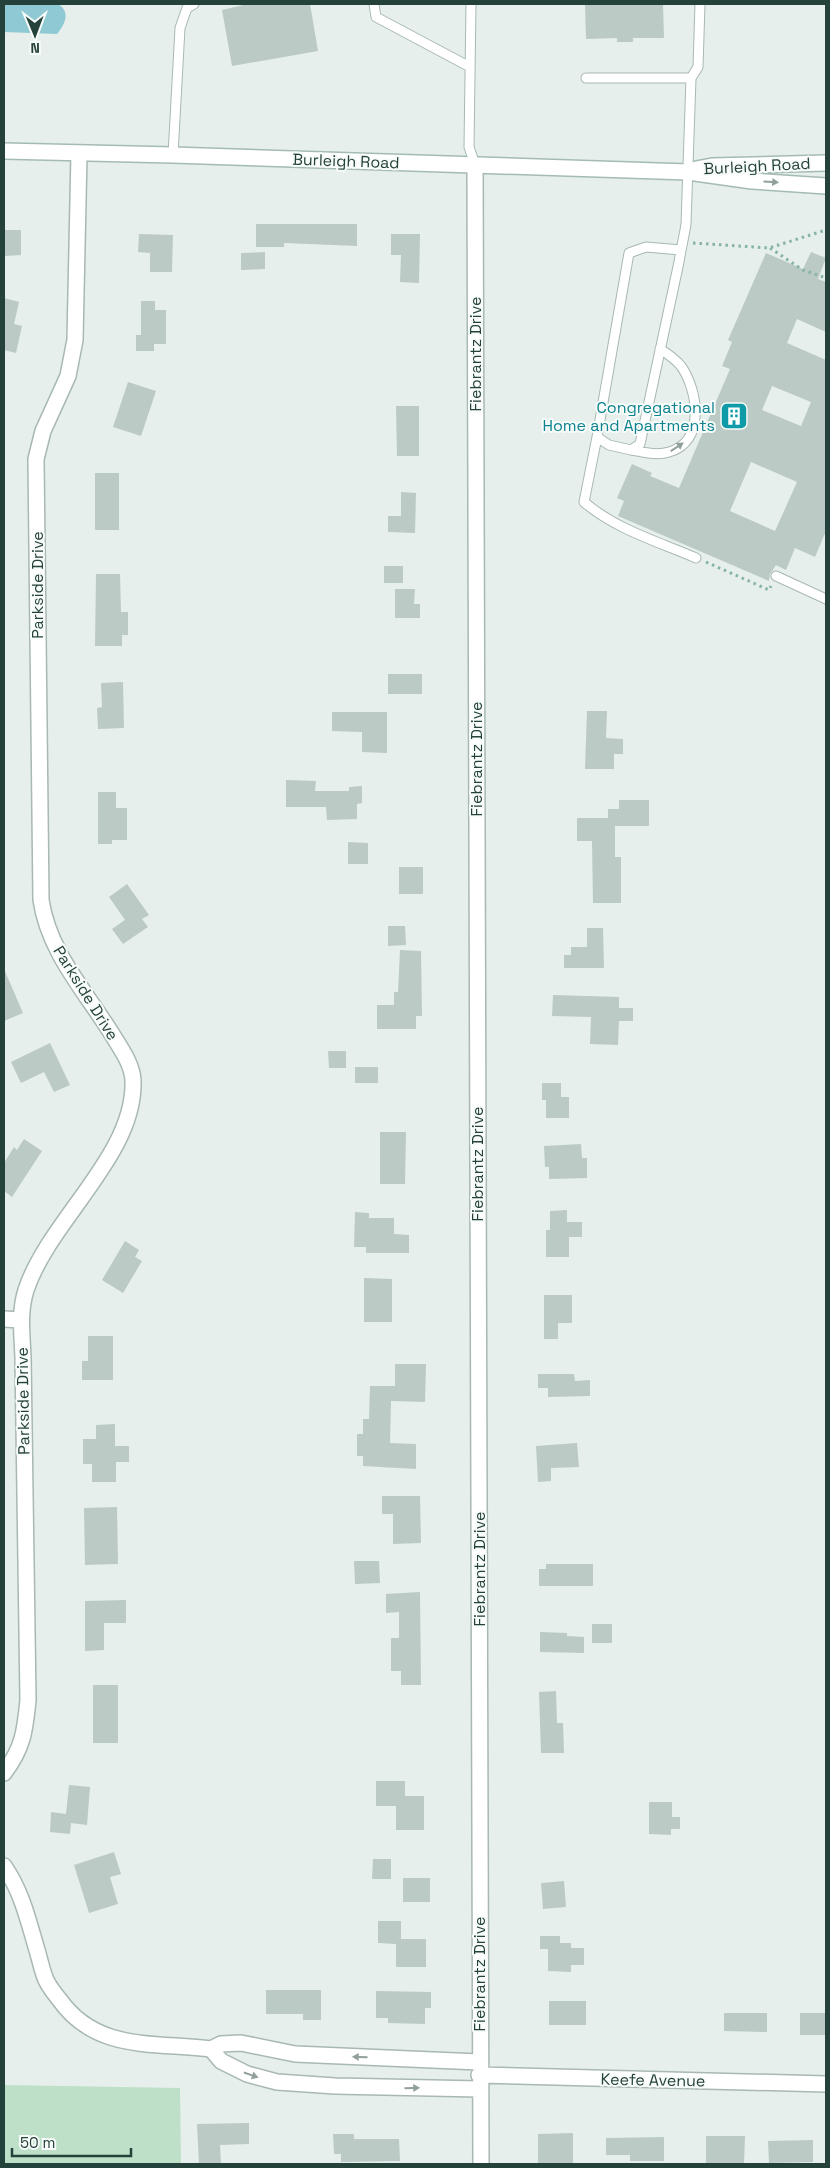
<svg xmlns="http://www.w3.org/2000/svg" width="830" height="2168" font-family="'Space Grotesk',sans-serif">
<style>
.green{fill:#bfe0c8}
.water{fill:#8ec9d4}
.building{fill:#bbcac4;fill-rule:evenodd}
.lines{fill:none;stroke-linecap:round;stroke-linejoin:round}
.lane-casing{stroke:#a8b8b2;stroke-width:11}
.street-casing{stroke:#a8b8b2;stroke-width:18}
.secondary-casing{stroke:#a4bbb3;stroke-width:18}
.path{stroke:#86b3a5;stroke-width:3;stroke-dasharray:2.5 4;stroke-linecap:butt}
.lane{stroke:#fff;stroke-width:9}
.street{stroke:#fff;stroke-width:15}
.secondary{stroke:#fff;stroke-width:15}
.oneway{fill:#92a09c}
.labels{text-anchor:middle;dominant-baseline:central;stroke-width:4;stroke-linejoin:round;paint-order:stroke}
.street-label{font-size:16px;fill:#24423a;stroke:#f7fbf9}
.culture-label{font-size:16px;fill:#0d838f;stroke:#f7fbf9;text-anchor:end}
</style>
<rect width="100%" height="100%" fill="#e6efeb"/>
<!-- green -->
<path class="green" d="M4 2085 180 2088 181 2164H4Z"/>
<!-- water -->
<path class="water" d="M4 4H58C71 12 65 24 57 34L4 32Z"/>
<!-- building -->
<path class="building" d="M248 4H310L318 51 232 66 222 10Z
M585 4H663L664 38H633V42H617V38L586 39Z
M256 224H357V246L284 243V247H256Z
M4 230H21V255L4 256Z
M139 234 173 235 172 272H150V253L138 252Z
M391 234H420L419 283 400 282 401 255H391Z
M265 252V269L241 270V253Z
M811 252 826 258 818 279 826 282V332L797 319 787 343 826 360V531L815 557 795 548 786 570 776 565 770 574 769 581 618 516 624 501 617 498 632 464 652 473 650 476 679 488 730 369 722 366 732 342 728 340 766 253 803 269ZM772 386 811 402 801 426 762 410ZM751 462 797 482 775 531 730 511Z
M4 298 19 302 14 324 22 326 16 353 4 350Z
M141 301H155V310H166V344H154V351H136V335H141Z
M128 382 156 391 141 436 113 427Z
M396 406H419V456H397Z
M95 473H119V530H95Z
M401 492 416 493 415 533 388 532V516H401Z
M384 566H403V583H384Z
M96 574H120L121 612H128V635H122V646H95Z
M395 589H415L414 604H420V618H395Z
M388 674H422V694H388Z
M123 682 124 728 98 729 97 708 102 707 101 683Z
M587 711H607L606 738 623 739V754H614V769H585Z
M332 712H387V753L362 752V732L332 731Z
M286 780 316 781 315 791H349V787L362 786V803L357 804V819L327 820 326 807H286Z
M98 792H116V808H127V840H112V844H98Z
M619 800H649V826H615V857H621V903H593L592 841H577V818H608V809H619Z
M348 842 368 843V864H348Z
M399 867H423V894H399Z
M127 884 149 915 142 919 148 927 123 944 112 929 125 920 109 897Z
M388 926H405L406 945 388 946Z
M587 928H603L604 968H564V955H571V947H587Z
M400 950 421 951 422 1016H416V1029H377V1005H394V992H398Z
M4 969 23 1013 4 1021Z
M553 995 619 997V1008H633V1021H619L618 1045 590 1044 591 1017 552 1016Z
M50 1043 70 1085 54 1092 44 1072 21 1083 11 1062Z
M328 1051H346V1068H329Z
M355 1067H378V1083H355Z
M542 1083H561V1097H569V1118H546V1100H542Z
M380 1132H406L405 1184H380Z
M24 1139 42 1151 12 1197 4 1191V1163L14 1147 17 1150Z
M581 1144 582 1158H587V1178L549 1179V1167H545L544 1146Z
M567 1210V1222H582V1237H569V1257H546V1230H550V1211Z
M355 1212 369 1213V1218H394V1234L409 1235V1253H366V1247H354Z
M125 1241 139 1250 135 1257 142 1261 123 1293 102 1280Z
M364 1278 392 1279V1322H364Z
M544 1295H572V1323H558V1339H544Z
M88 1336H113V1380H82V1361H88Z
M395 1364H426L425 1402 391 1401 390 1443 416 1444V1469L363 1466V1456H357V1434H363V1419H369L370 1386H395Z
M538 1374H574L575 1381 590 1380V1396L548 1397V1388H538Z
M115 1424V1446H129V1462H116V1482H92V1464H83V1439H96V1425Z
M577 1443 579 1467 551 1468V1481L538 1482 536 1446Z
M382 1496H420L421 1543 393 1544V1514H382Z
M117 1507 118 1564 85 1565 84 1508Z
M354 1561H379L380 1583 355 1584Z
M546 1564H593V1586H539V1569H546Z
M420 1592 421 1685H401V1671H391V1638H399V1612L386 1613V1594Z
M126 1600V1623H104V1650L85 1651V1601Z
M592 1624H612V1643H592Z
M540 1632 567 1633V1636L584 1637V1653L540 1652Z
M93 1685H118V1743H93Z
M556 1691 557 1723H563L564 1753H541L539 1692Z
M376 1781H405V1796H424V1830H396V1806H376Z
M69 1785 90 1787 87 1825 71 1823 70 1834 50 1832 51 1812 66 1814Z
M649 1802H672V1817H680V1829H671V1835L649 1834Z
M114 1852 121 1874 110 1877 118 1904 89 1913 74 1865Z
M373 1859H391V1879H372Z
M403 1878H430V1902H403Z
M564 1881 566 1907 543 1909 541 1883Z
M378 1921H401V1939H426V1967H396V1944L378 1943Z
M540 1936H560V1943H571V1948H584V1965H571V1972L548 1971V1949H540Z
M266 1990H321V2020H303V2014H266Z
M376 1991 431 1992V2008H425V2024L388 2023V2018H376Z
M549 2001H586V2025H549Z
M724 2013H767V2032L724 2031Z
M800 2013H826V2035H800Z
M249 2123V2144L220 2145 221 2164H199L197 2124Z
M573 2133V2164H538V2134Z
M333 2134H354V2139H399L400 2161 341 2162V2154H334Z
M706 2136H745L744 2164H706Z
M664 2137V2161H630V2155H606V2138Z
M813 2140V2162L769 2163 768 2141Z"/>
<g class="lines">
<!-- lane casing -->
<g class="lane-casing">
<path id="lane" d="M374 4 376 17 470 67
M471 4 469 147 475 165
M586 78H691
M173 155 180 28 187 8 194 4
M681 250 646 247 629 253 597 437 609 445 631 450 640 444 679 262C681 249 684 237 686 224L691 78 698 67 700 4
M597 437 584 502C615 529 659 542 696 558
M631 450C643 452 657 456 669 452 706 442 698 390 681 366 675 359 668 354 660 349
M776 576 826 599"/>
</g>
<!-- street casing -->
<g class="street-casing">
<path id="street" d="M475 165 481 2164
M4 1319 20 1320
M4 1773C23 1748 25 1731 28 1700L23 1357C22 1334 19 1312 26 1290 49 1220 136 1155 133 1080 132 1065 123 1052 115 1039 88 994 49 954 41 900L36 459 43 431 68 376 75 340 79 154
M4 1866C22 1892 28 1920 37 1950 40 1960 42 1971 46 1980 49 1986 54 1993 59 1999 96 2052 154 2042 211 2049L221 2044 241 2043 295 2054 479 2062
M211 2049 221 2061 247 2074 277 2082 335 2086 480 2089
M479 2075 826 2084"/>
</g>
<!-- secondary casing -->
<g class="secondary-casing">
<path id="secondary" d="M4 151 173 155 688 172 752 181 826 186
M696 169 712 166 826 163"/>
</g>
<!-- path -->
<path class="path" d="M693 243 769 248 826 230
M770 248 803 270 826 278
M706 562 769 590 771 586"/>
<!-- lane -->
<use href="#lane" class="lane"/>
<!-- street -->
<use href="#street" class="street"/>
<!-- secondary -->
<use href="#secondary" class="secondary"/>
</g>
<!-- one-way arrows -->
<defs><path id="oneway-solid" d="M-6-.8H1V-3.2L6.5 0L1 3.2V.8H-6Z" transform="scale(1.25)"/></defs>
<g class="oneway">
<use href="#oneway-solid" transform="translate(771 182) rotate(4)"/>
<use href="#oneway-solid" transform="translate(677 447) rotate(-33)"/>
<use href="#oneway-solid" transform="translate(360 2057) rotate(-179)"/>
<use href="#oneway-solid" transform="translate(251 2075) rotate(19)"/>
<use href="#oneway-solid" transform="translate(412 2088) rotate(-1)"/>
</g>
<!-- icons -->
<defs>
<g id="building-square" transform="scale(1.4375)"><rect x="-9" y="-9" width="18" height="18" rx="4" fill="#0f9aa8" stroke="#f7fbf9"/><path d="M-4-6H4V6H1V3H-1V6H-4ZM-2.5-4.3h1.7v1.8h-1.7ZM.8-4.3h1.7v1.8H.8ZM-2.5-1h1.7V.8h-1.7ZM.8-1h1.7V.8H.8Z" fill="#fff"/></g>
</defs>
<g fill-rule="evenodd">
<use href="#building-square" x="734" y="416"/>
</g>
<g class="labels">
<!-- street labels -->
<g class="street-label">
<text transform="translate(346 161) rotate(2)">Burleigh Road</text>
<text transform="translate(757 166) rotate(-3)">Burleigh Road</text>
<text transform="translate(475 354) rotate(-90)">Fiebrantz Drive</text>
<text transform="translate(37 585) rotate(-90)">Parkside Drive</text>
<text transform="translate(476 759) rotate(-90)">Fiebrantz Drive</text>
<text transform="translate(86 993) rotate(58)">Parkside Drive</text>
<text transform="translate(477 1164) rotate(-90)">Fiebrantz Drive</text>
<text transform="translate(23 1401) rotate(-91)">Parkside Drive</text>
<text transform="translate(479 1569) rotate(-90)">Fiebrantz Drive</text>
<text transform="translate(479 1974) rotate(-90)">Fiebrantz Drive</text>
<text transform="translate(653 2080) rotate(1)">Keefe Avenue</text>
</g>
<!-- culture labels -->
<g class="culture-label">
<text x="715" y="407">Congregational<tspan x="715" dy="18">Home and Apartments</tspan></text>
</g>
</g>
<!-- border -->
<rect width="830" height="2168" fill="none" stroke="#24423a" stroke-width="10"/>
<!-- north arrow -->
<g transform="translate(35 35) rotate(179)" stroke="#f7fbf9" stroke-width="4" paint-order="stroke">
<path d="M0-4L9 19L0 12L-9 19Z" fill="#24423a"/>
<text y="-8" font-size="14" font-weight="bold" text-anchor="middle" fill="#24423a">N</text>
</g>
<!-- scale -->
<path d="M12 2148v8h119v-8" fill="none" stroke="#24423a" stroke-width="2.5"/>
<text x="20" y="2148" font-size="15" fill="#24423a" stroke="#f7fbf9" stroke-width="4" paint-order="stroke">50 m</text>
</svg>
